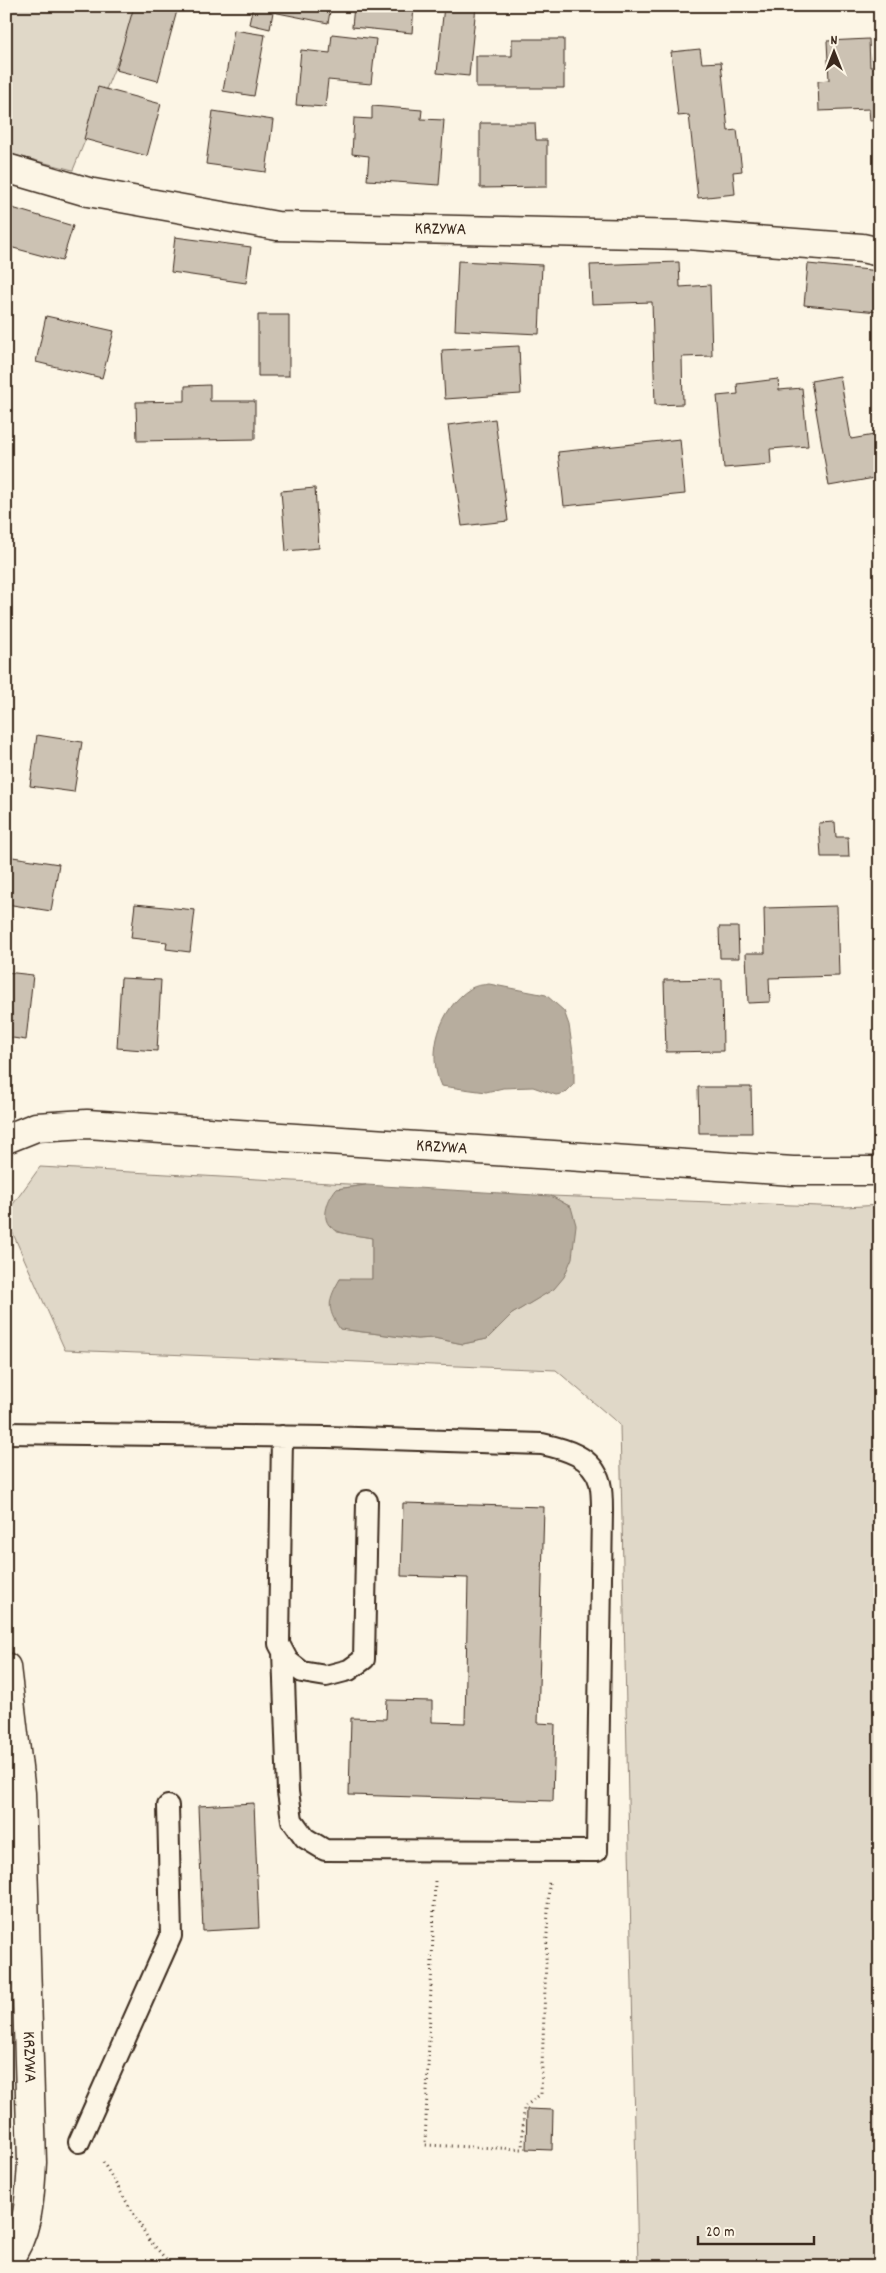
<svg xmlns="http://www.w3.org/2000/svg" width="886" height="2273" font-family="Dekko,sans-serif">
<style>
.green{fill:#e0d8c8;stroke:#8e8173}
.water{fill:#b7ad9e;stroke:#85796b}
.building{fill:#ccc2b3;stroke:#3b2a1e}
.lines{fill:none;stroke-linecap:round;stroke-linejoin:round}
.lane-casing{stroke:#3b2a1e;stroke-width:24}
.street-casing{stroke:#3b2a1e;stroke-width:31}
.path{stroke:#3b2a1e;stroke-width:3;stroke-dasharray:1 4;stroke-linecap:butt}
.lane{stroke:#fcf5e5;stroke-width:20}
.street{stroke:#fcf5e5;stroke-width:28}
.labels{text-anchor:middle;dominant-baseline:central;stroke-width:4;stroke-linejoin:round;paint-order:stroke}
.street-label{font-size:18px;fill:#3b2a1e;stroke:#fcf5e5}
</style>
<rect width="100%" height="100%" fill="#fcf5e5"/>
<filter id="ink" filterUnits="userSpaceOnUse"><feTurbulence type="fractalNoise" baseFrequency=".02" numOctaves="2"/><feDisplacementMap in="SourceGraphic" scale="10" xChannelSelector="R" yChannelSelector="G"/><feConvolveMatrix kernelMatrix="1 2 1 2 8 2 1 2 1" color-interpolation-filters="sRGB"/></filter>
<g filter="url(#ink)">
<!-- green -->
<path class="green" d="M6 6H140L73 170 6 153Z
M40 1167 366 1185 336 1189 337 1232 372 1238V1280L340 1279V1329L417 1339 434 1338 463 1344 487 1339 512 1314 553 1289 571 1207 551 1196 846 1207 880 1205V2267H638L620 1425 556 1370 65 1350 6 1218V1214Z"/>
<!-- water -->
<path class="water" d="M489 984 546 995 564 1011 569 1025 574 1060V1084L565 1093 556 1095 533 1087 503 1088 486 1092 441 1086C426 1053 440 1008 470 989 475 985 484 985 489 984Z
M366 1185 551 1196 571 1207 576 1225 572 1258 564 1277 554 1289 512 1314 487 1339 463 1344 434 1338 417 1339 340 1329C326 1308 328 1300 340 1279H372V1238C355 1234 322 1236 326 1211 328 1201 330 1197 336 1189Z"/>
<!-- building -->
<path class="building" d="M134 6 178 7 158 81 116 70Z
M253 6H331L328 23 273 12 270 29 249 24Z
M354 6H414L412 33 352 27Z
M444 6H476L469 76 437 73Z
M876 9H880V56H878Z
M234 30 265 35 254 96 223 91Z
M332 34 376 39 371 84 328 80 325 107 296 105 301 50 330 53Z
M512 39H564V88H476V56H512Z
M869 39 870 67H880V120L870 121 869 109 819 111 818 81 829 80 827 41Z
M700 49 702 63 721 62 728 131 737 130 742 171 733 172 735 194 698 198 689 115 678 116 671 52Z
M98 87 161 104 147 156 84 139Z
M372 106 422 110 421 119 444 120 439 185 367 180 369 156 352 154 354 118 372 119Z
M213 111 273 120 266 172 206 164Z
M480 123H535L536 140H547V187L480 188Z
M9 207 73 226 62 261 6 246V216Z
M175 237 251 247 246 283 171 272Z
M458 261 542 265 539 334 455 330Z
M679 262 680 287 710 285 712 356 682 357 683 404 655 405 652 302 592 304 590 265Z
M808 264 880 271 878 312 804 305Z
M258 315H289V376H258Z
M46 316 114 331 102 378 36 362Z
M519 346 521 394 445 399 442 350Z
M840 376 851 439 880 434V477L829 486 811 381Z
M778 379 779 390 802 388 808 446 770 449 771 464 724 468 717 396 738 394 737 384Z
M210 385V401H255V439L137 441 136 402 185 401V386Z
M495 419 508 521 462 526 448 425Z
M680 439 685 494 564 506 558 452Z
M315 488 319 548 286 551 281 491Z
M37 735 82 742 74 792 30 786Z
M835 822 836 837H848L849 857H821L819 823Z
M6 856 59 864 51 911 6 904Z
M135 904 195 910 190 952 166 949 167 942 131 938Z
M837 906 839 976 769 978 770 1002 748 1003 746 953H765L764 908Z
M719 927H738L739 958H720Z
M6 972 33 975 26 1040 6 1037Z
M121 978 161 980 157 1051 117 1048Z
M722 979 723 1051 666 1052 664 980Z
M698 1087H751L752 1133H699Z
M403 1503 544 1507 538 1723 555 1724 553 1801 349 1795 351 1718 386 1719 387 1700 432 1701V1722L465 1723 468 1578 401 1576Z
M254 1803 259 1928 203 1931 198 1806Z
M527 2109 553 2110 552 2150 526 2149Z"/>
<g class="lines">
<!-- lane casing -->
<g class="lane-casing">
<path id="lane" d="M6 1433 327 1437 542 1444C565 1449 593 1456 600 1483 602 1491 602 1502 602 1510L597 1851 325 1850 305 1838 292 1820 288 1792 283 1652
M282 1436 279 1644 288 1661 302 1672 326 1676 349 1670 364 1659 367 1501
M79 2142 171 1936 168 1806"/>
</g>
<!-- street casing -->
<g class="street-casing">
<g id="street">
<path id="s1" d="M6 168 88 192 277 226 687 235 862 248 880 252"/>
<path id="s2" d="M6 1139 36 1127 87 1124 793 1171H880"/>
<path id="s3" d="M6 1667 21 1793 32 2162C30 2197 29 2233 6 2263"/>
</g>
</g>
<!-- path -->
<path class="path" d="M435 1881 425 2145 522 2149 524 2107 541 2094 549 1881
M103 2162 149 2240 173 2267"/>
<!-- lane -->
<use href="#lane" class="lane"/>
<!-- street -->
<use href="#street" class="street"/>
</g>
</g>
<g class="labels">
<!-- street labels -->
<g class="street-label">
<text stroke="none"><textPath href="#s1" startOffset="441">KRZYWA</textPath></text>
<text stroke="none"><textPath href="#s2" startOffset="439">KRZYWA</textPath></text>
<text stroke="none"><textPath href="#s3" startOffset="391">KRZYWA</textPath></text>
</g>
</g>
<!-- margin -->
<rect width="886" height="2273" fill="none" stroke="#fcf5e5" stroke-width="25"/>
<rect x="12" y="12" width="861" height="2248" fill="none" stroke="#3b2a1e" stroke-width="2" filter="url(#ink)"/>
<!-- north arrow -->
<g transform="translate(834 52)" stroke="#fcf5e5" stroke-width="4" paint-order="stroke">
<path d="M0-4L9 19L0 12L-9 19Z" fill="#3b2a1e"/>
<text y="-8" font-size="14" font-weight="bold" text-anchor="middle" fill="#3b2a1e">N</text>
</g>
<!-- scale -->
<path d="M698 2236v8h116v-8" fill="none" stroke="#3b2a1e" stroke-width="2.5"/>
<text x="706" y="2236" font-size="15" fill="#3b2a1e" stroke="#fcf5e5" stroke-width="4" paint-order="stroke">20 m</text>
</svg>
